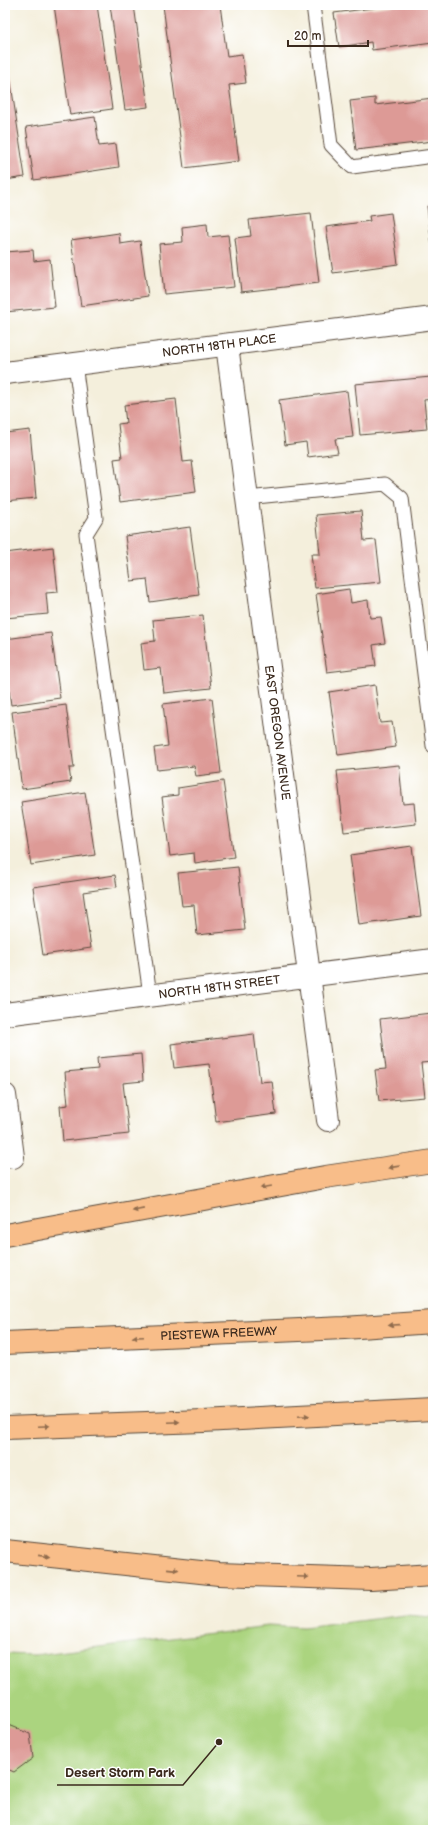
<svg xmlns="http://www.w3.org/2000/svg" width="438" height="1835" font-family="'Balsamiq Sans',sans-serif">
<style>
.green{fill:#abd47f;stroke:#737f4e}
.building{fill:#dd9a96}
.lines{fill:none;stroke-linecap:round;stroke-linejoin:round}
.lane-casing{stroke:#57483a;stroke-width:15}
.street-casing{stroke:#57483a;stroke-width:24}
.highway-casing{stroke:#57483a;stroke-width:24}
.lane{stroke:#fff;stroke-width:13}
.street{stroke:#fff;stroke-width:22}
.highway{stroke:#f8bd89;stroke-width:22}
.oneway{fill:#906c4e}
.labels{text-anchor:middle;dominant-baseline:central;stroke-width:3;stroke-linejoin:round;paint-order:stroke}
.street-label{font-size:12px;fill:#3b2a1e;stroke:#fff}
.leader{fill:none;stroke:#3b2a1e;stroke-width:1.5}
.callout-dot{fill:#3b2a1e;stroke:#fff;stroke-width:1.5}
.callout-label{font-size:13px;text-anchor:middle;font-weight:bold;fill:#3b2a1e;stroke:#fff;stroke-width:3;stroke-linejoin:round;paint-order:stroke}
</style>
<rect width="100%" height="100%" fill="#fff"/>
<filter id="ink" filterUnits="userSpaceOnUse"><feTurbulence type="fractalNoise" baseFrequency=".025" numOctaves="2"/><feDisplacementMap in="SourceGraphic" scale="8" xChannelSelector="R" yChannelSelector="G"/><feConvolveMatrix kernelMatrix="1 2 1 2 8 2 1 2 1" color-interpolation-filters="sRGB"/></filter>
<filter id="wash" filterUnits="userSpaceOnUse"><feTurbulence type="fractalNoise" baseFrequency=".012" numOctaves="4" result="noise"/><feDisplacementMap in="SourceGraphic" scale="16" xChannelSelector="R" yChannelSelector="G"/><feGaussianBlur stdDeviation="0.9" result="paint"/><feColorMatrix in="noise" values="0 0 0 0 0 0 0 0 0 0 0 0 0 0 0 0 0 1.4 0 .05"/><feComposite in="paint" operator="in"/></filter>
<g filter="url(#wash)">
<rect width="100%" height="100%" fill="#f4efdc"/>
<!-- green -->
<path class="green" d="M405 1615 433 1617V1830H5V1654L34 1655 268 1626 303 1628Z"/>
<g id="blocks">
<!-- building -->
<path class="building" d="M54 5H97L112 109 70 115Z
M110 5H134L148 107 125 110Z
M163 5H220L227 56 242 54 246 83 229 85 239 161 184 168Z
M396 5H433V42L372 50 371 42 339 47 334 13Z
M5 44 25 177 5 180Z
M375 98V105L433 98V141L356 150 350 101Z
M95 117 99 146 116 144 119 167 34 180 26 127Z
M427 206H433V248H432Z
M311 213 319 283 241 292 235 238 251 236 249 220Z
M391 213 398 264 333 273 326 227 370 221 369 216Z
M207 224 208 237 228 235 234 287 164 294 159 244 183 242 182 227Z
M119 233 120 244 140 241 148 296 81 306 71 240Z
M33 250 34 261 50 259 55 307 5 312V252Z
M431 377 433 399 424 400 427 429 360 435 355 384Z
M347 391 353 437 335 439 338 453 308 457 306 442 285 445 279 400Z
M176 399 183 462 192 461 196 492 120 502 114 459 122 458 118 424 126 423 124 405Z
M30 430 36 498 5 501V433Z
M361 511 364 541 376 540 381 582 315 588 311 554H320L316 515Z
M190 527 199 595 150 602 147 579 131 581 125 536Z
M53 547 58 592 46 593 48 614 5 618V553Z
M349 589 351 603 368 600 370 618 381 617 385 643 373 645 376 666 327 672 316 594Z
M203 615 211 688 164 693 161 668 144 670 141 643 155 641 153 620Z
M51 633 60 698 11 705 5 661V639Z
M375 685 380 723 392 722 396 747 338 755 329 692Z
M212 698 221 773 196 776 194 766 157 770 154 748 168 746 163 704Z
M66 705 74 768H69L71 782 22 789 12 712Z
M399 765 403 804 414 803 416 824 344 832 337 771Z
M223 781 234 857 195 863 194 853 170 856 162 797 178 795V788Z
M85 792 95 855 31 865 21 802Z
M412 846 421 916 359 925 350 855Z
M238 867 245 930 197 935 194 905 182 906 178 873Z
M115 875 117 887 83 892 91 948 43 955 33 887Z
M431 1013 433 1062 421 1063 425 1097 379 1101 375 1070 386 1069 380 1019Z
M254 1034 260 1082 272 1081 276 1114 216 1122 209 1064 174 1068 171 1044Z
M141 1054 143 1081 123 1083 129 1134 63 1141 60 1106 68 1105 65 1072 98 1069 97 1058Z
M8 1725 30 1734 33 1758 14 1772 5 1768V1727Z"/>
</g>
</g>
<g filter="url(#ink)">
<use href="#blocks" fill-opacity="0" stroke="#57483a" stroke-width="1"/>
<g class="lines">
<!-- lane casing -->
<g class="lane-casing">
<path id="lane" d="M313 5 331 145 352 167 433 156
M75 364 96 518 86 534 150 995
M247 498 385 484 402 498 433 746"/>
</g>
<!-- street casing -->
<g class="street-casing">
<g id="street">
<path id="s1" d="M227 345 328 1120"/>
<path id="s2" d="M5 373 433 318"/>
<path id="s3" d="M5 1014 433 960"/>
<path d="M5 1095 13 1157"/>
</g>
</g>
<!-- highway casing -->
<g class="highway-casing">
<g id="highway">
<path d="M5 1235 325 1177 433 1161"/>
<path id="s4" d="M5 1343 344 1328 433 1322"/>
<path d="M5 1428 203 1421 433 1409"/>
<path d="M5 1551 219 1574 371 1579 433 1575"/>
</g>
</g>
<!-- lane -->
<use href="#lane" class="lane"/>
<!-- street -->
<use href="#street" class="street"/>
<!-- highway -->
<use href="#highway" class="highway"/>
</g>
<!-- one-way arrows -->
<defs><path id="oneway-solid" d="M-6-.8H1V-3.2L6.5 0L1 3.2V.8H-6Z"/></defs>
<g class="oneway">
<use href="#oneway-solid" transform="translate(394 1167) rotate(172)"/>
<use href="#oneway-solid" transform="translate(266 1187) rotate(170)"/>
<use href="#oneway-solid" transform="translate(138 1210) rotate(169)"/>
<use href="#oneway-solid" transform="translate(394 1325) rotate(176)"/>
<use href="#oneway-solid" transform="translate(138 1337) rotate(178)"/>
<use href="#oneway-solid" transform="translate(304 1416) rotate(-3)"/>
<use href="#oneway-solid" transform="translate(174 1422) rotate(-2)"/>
<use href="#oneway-solid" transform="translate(44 1426) rotate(-3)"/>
<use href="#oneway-solid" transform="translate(44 1556) rotate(6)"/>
<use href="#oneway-solid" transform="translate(173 1569) rotate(6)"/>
<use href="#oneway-solid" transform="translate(303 1577) rotate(2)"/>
</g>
</g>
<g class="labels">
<!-- street labels -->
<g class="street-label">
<text stroke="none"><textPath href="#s2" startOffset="216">NORTH 18TH PLACE</textPath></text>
<text stroke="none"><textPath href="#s1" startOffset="391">EAST OREGON AVENUE</textPath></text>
<text stroke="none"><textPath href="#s3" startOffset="216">NORTH 18TH STREET</textPath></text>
<text stroke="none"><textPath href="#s4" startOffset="214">PIESTEWA FREEWAY</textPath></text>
</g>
</g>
<!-- callouts -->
<path class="leader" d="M219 1742L183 1785H57"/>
<circle class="callout-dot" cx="219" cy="1742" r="4"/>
<g class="callout-label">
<text x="120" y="1777">Desert Storm Park</text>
</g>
<!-- margin -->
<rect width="438" height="1835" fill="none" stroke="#fff" stroke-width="20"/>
<!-- scale -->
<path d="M288 40v6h80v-6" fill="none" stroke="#3b2a1e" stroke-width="2"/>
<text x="294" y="40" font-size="12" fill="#3b2a1e" stroke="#ffffff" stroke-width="3" paint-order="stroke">20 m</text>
</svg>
